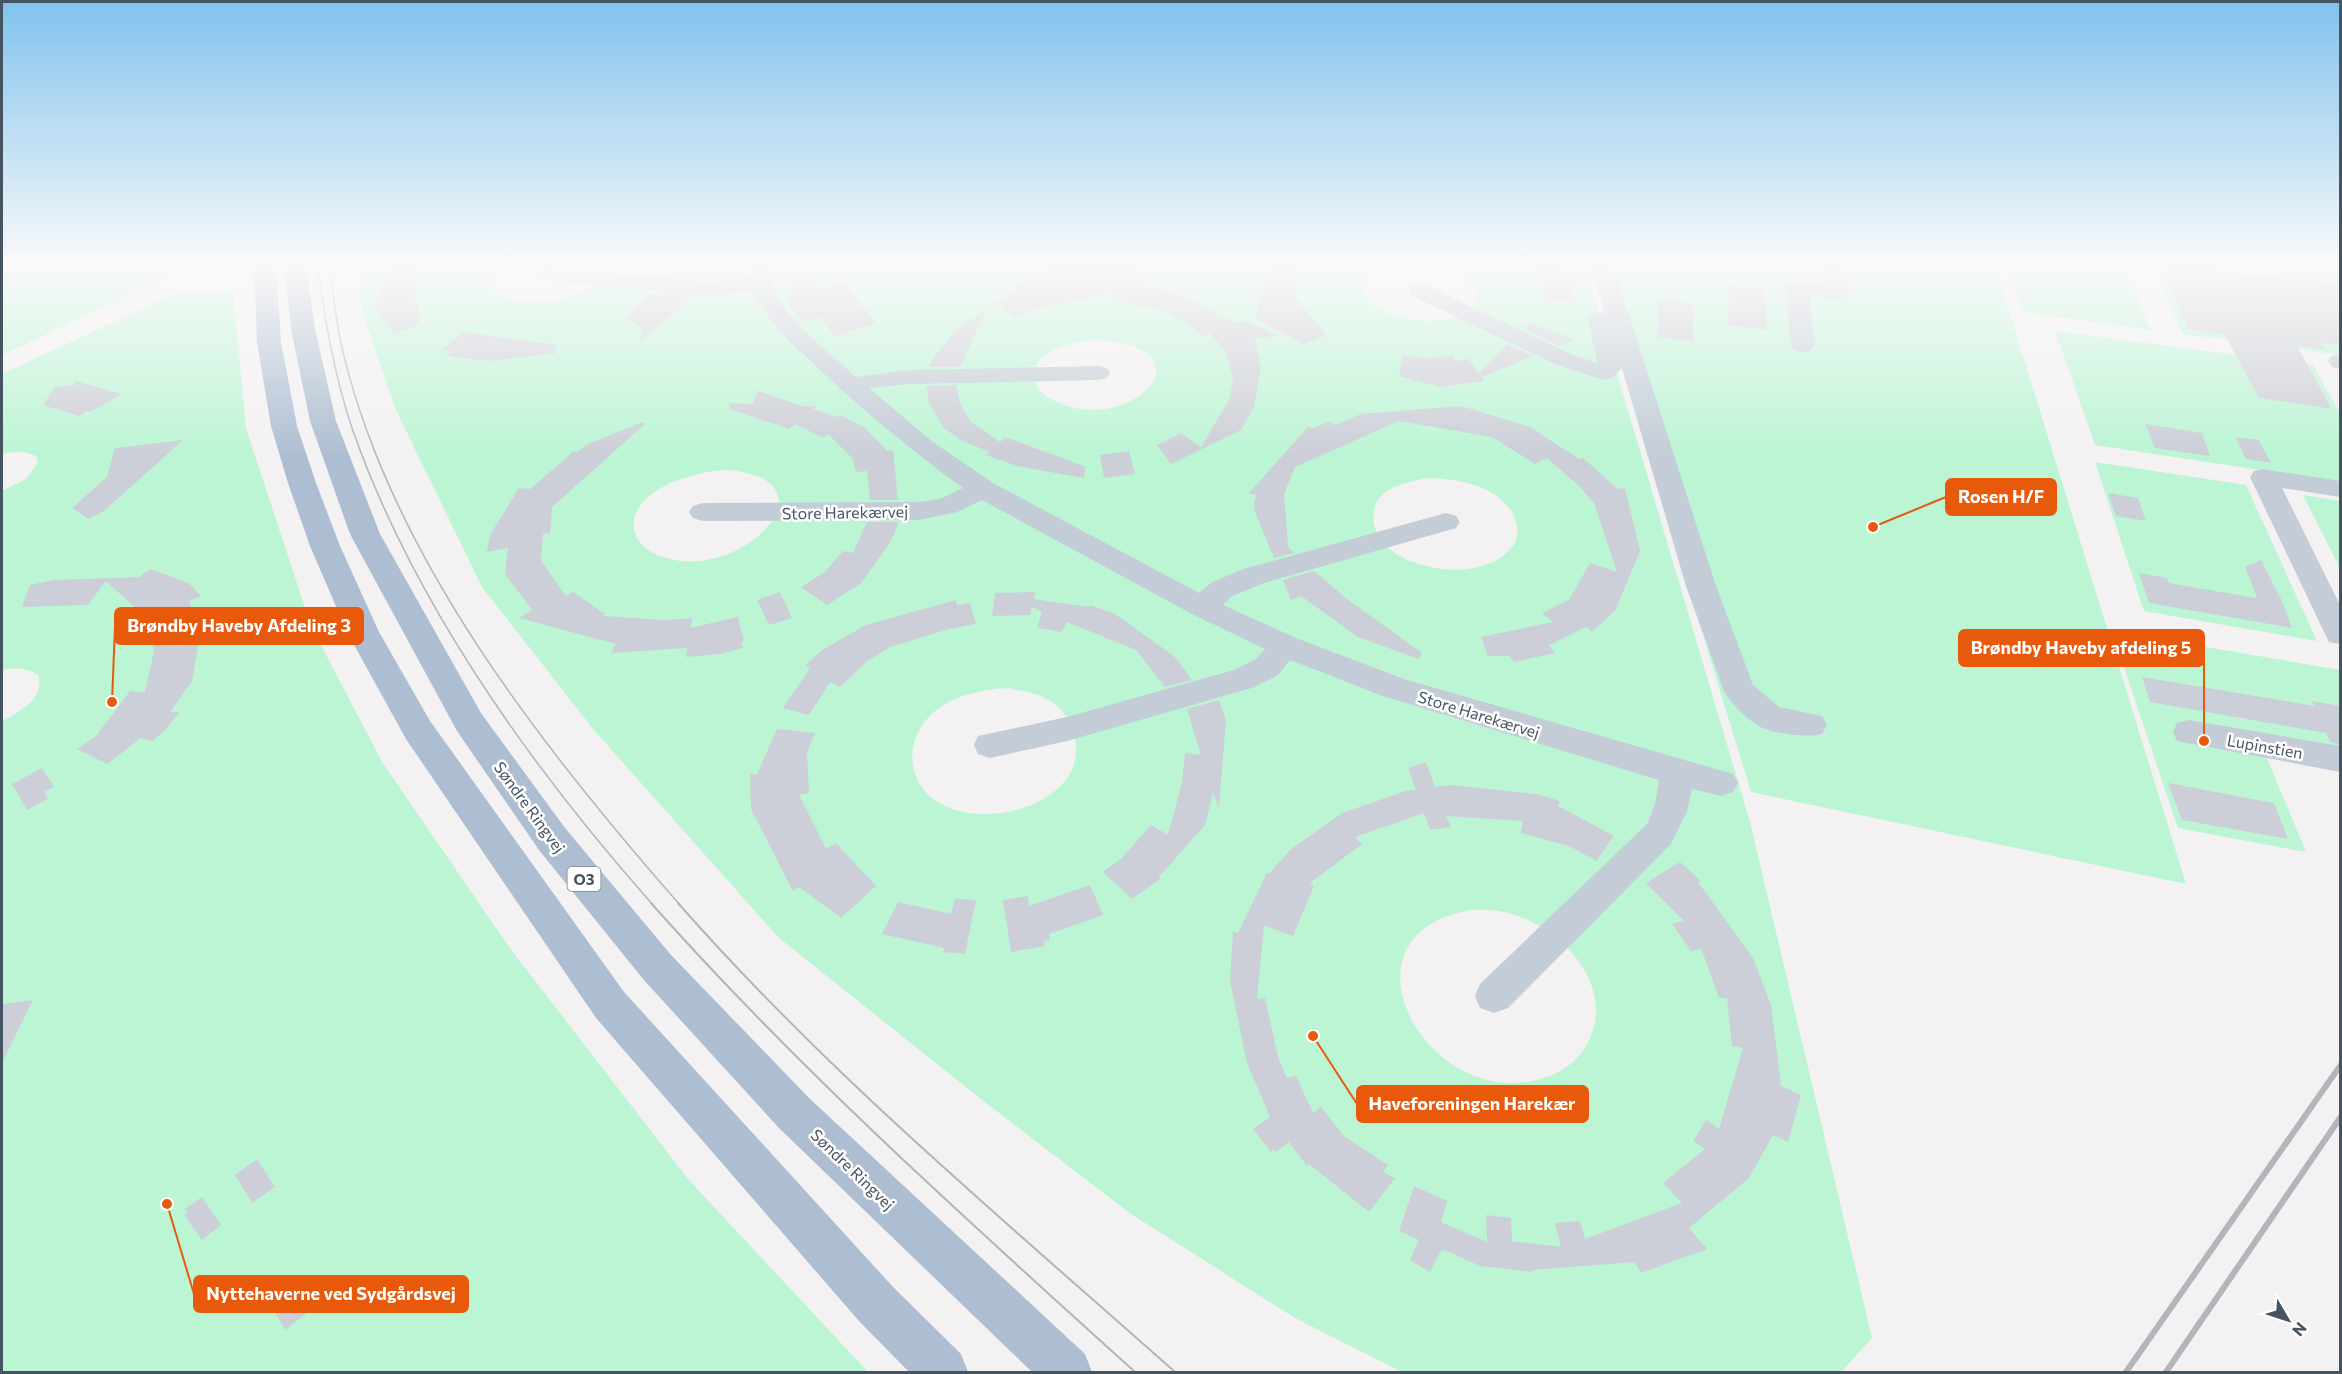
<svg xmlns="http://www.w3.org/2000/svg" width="2342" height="1374" font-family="Commissioner,sans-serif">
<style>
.green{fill:#bbf5d4;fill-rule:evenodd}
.building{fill:#cccfd7}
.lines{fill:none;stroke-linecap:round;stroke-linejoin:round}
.minor{fill:#c3ccd7;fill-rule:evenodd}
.major{fill:#aebed2;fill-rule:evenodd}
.tram-far1{stroke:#b2b5bc;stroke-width:1.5}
.tram{stroke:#b2b5bc;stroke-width:2}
.rail{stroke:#b2b5bc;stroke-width:6}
.labels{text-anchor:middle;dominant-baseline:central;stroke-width:5;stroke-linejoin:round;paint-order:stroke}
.shield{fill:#fff;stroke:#7e8790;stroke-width:1.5}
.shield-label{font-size:15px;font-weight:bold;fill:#465361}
.street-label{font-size:16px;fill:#465361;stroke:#fff}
.leader{fill:none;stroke:#e8590c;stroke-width:2}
.callout-dot{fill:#e8590c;stroke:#fff;stroke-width:2}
.callout{fill:#e8590c;stroke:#e8590c;stroke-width:2}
.callout-label{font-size:18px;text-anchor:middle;font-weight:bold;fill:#fff}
</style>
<rect width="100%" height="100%" fill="#f3f1f1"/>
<!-- green -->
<path class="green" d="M2 262H201L2 355Z
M357 262H506C440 314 605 318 606 262H1400C1312 278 1392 335 1453 317 1466 313 1475 307 1477 292 1466 271 1444 266 1423 262H1584L1750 822 1872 1338 1841 1372H1402L1295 1318 1131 1214 986 1103 779 938 593 729 482 587 395 408 363 314ZM1098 340C1215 348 1131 436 1057 402 1047 397 1037 391 1035 380 1029 349 1077 341 1098 340ZM726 470C846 478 734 593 653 553 644 548 635 539 634 529 629 489 696 471 726 470ZM1430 478C1459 479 1494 485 1512 512 1517 521 1520 533 1515 542 1489 592 1363 570 1374 510 1379 486 1410 481 1430 478ZM1008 688C1020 691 1032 692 1043 697 1056 703 1066 713 1071 726 1101 797 994 832 943 805 904 785 903 738 935 711 956 694 982 690 1008 688ZM1470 910C1490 909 1509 911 1528 920 1573 940 1615 994 1587 1044 1577 1063 1558 1075 1537 1080 1424 1108 1331 935 1470 910Z
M1589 262H1994L2186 884 1751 792Z
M2007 262H2121L2151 330 2023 312Z
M2150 262H2321L2340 265V355L2183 334Z
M233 291 246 428 311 626 382 762 509 947 688 1179 868 1372H2V721C19 712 46 698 38 675 26 667 15 668 2 670V491L26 479 38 463 37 457C26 450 14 451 2 454V374L171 295 190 292Z
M2055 331 2313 365 2340 413V482L2095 445Z
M2095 462 2246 485 2317 641 2144 611Z
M2303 495 2340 501V569L2338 564Z
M2112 631 2340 670V748L2257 734 2306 852 2178 828Z"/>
<!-- building -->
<path class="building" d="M390 262H424L414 294 421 324 395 334 374 305Z
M1051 262H1141L1142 285 1174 292 1235 323 1246 321 1276 335 1255 340 1261 367 1254 407 1241 430 1171 464 1157 445 1181 433 1201 447 1230 398 1233 378 1226 353 1210 333 1204 336 1169 312 1113 301 1115 292 1034 310 1014 318 996 303Z
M1276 262H1302L1296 298 1327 335 1303 344 1256 319 1269 264 1274 265Z
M1525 262H1560L1570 270 1580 286 1572 287 1576 301 1546 300 1544 288Z
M2157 262H2198L2215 265 2219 271 2340 284V345L2321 343 2325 350 2297 346 2332 409 2259 398 2224 334 2188 329Z
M815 265 817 289 843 282 877 324 834 336 821 317 802 322 785 298 792 296 790 267Z
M1729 285 1764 290 1767 330 1728 325Z
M650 293 693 297 639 342 644 330 627 317Z
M1659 299 1693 304V342L1658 337Z
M987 309 960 367H929L936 354 956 330Z
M1529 323 1575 339 1559 346 1524 329Z
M463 332 556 345V353L489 361 446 356 451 352 441 350Z
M1508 344 1533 356 1482 377 1484 381 1440 387 1399 376 1403 354 1425 358 1453 356 1455 361 1469 359 1479 374Z
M76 381 121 394 91 412 87 411 79 416 43 405 55 387 74 385Z
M956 385 960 403 970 421 1000 442 1005 437 1086 467 1084 478 1017 466 986 455 990 452 962 441 944 428 929 403 926 386Z
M758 391 802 406H816L813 409 837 417 840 415 864 427 887 451 893 450 898 500H870L867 471 856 472 853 459 828 434 823 438 795 424 789 429 729 409 730 403 755 404 753 403Z
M1461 406 1530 427 1579 459 1583 458 1618 489 1625 488 1640 551 1615 611 1592 632 1586 627 1549 645 1555 653 1514 662 1510 656H1488L1481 637 1553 622 1542 613 1569 600 1590 563 1617 572 1594 503 1579 486 1547 458 1535 464 1492 437 1399 421 1295 467 1284 494 1288 545H1286L1294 553 1274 558 1255 512 1254 501 1257 495 1249 493 1309 426 1311 429 1330 421 1335 425 1361 414Z
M643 422 645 424 552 507 550 533 543 534 541 561 566 596 573 592 605 614 603 616 665 620 693 618 690 628 738 617 744 641 741 642 743 648 720 654 686 657 687 648 611 653 616 644 519 618 532 610 505 574 508 548 487 552 490 535 519 488 530 489 574 451 577 452 588 444Z
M2145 424 2202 433 2210 456 2155 448Z
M2235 437 2259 440 2271 463 2246 459Z
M183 440 104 511 89 519 72 508 107 477 115 448Z
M1129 451 1135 474 1104 478 1100 455Z
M2108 493 2138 498 2146 521 2116 516Z
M867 522H899L890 543 861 583 827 605 801 587 825 572 843 551 853 553Z
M2261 560 2282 601 2292 628 2149 603 2139 573 2167 578 2169 583 2255 598 2257 597 2245 567Z
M150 569 189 583 201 596 189 601 200 635 192 681 170 712H180L166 729 153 741 141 738 107 764 77 749 96 736 130 691 145 692 154 651 145 617 106 581 88 605 22 607 30 585 54 580 139 577Z
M1314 571 1347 599 1422 653 1419 659 1358 637 1301 596 1291 600 1283 580Z
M780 592 792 618 769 625 757 600Z
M1035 592 1034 599 1088 607 1090 605 1115 614 1175 657 1192 680 1165 687 1136 650 1067 622 1061 632 1037 628 1042 612 1032 607 1030 615 992 616 995 593Z
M956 600 957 605 970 603 976 624 949 629 890 647 866 662 840 687 830 682 809 715 783 708 810 668 805 666 822 650 866 625Z
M2142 677 2314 706 2312 701 2340 706V744L2330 742 2326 733 2150 702Z
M1219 700 1226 720 1219 807 1213 793 1205 825 1159 877 1160 879 1132 899 1103 872 1121 859 1151 825 1168 835 1182 782 1185 753 1201 755 1187 709Z
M777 729 815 733 807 752 809 793 799 795 826 849 836 843 876 886 841 918 799 887 793 891 751 809 750 774H757Z
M1426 762 1435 787 1452 785 1536 794 1560 801 1558 806 1614 836 1596 861 1569 846 1521 833 1523 821 1446 816 1451 827 1430 830 1424 813 1355 837 1362 844 1310 883 1314 886 1293 936 1264 925 1257 999 1265 998 1278 1057 1287 1078 1296 1076 1313 1113 1321 1107 1344 1136 1388 1165 1383 1172 1395 1178 1369 1212 1309 1164 1307 1166 1289 1142 1276 1152 1274 1149 1271 1152 1253 1129 1270 1117 1247 1063 1230 981 1233 932 1238 933 1267 873 1269 874 1290 850 1342 813 1406 791 1416 790 1408 768Z
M42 768 54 787 44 792 48 799 27 810 12 784Z
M2168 783 2274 803 2288 839 2182 820Z
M1680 862 1701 881 1698 882 1753 958 1771 1005 1781 1086 1801 1095 1788 1142 1773 1135 1749 1178 1689 1228 1707 1249 1641 1273 1635 1262 1532 1270V1272L1480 1266 1442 1249 1430 1272 1410 1260 1419 1240 1399 1231 1414 1186 1447 1201 1441 1222 1487 1242 1486 1215 1511 1218 1512 1241 1561 1247 1555 1223 1580 1221 1585 1239 1682 1203 1663 1183 1705 1149 1693 1141 1706 1120 1719 1129 1743 1048 1732 1046 1727 998H1719L1701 948 1691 951 1672 924 1684 921 1646 883Z
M1090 885 1103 915 1049 934 1050 940 1044 941 1045 946 1011 952 1003 900 1028 896 1029 906Z
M955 899 976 900 965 954 943 952 944 948 882 934 898 902 951 914Z
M33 1000 2 1063V1004Z
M257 1159 275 1187 252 1203 235 1175Z
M202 1197 221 1225 202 1240 184 1215 188 1213 185 1209Z
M294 1291 307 1313 285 1330 272 1307Z"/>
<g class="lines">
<!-- minor -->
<path class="minor" d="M753 262H775C774 270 771 279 773 286 783 320 830 353 856 377L910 370 1098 366 1107 368 1110 373 1107 378 1098 380 910 384 869 388 933 442 993 483 1199 593 1212 582 1244 569 1446 513 1456 516 1460 522 1456 528 1264 583 1232 596 1223 605 1296 638 1404 679 1733 774 1738 783 1733 792 1721 796 1692 789 1687 811 1671 844 1508 1008 1494 1013 1480 1008 1475 996 1480 984 1647 824 1655 804 1659 780 1383 696 1290 660 1278 675 1255 687 1067 741 990 758 978 754 974 745 978 736 1067 717 1234 670 1256 659 1265 649 1192 614 982 500 957 512 919 520 703 521 693 518 689 512 693 506 703 503 919 502 940 499 963 488C912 451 864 411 818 368 793 344 767 323 753 291L709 296 547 280 539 278 536 273 539 268 547 266 709 282 751 278Z
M1590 262H1612L1716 586 1753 685 1779 707 1822 716 1827 725 1822 734C1808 738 1770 734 1757 725 1745 717 1731 704 1724 691L1686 586 1622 368 1612 378 1603 380 1557 365 1412 296 1409 291 1412 286 1420 284 1428 286 1573 355 1597 363 1588 318 1591 313H1605Z
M1823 262H1845L1849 293 1846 298 1838 300 1809 296 1815 345 1811 350 1803 352 1795 350 1791 345 1786 288 1789 283 1797 281 1826 285Z
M2340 354V369L2332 367 2328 361 2332 356Z
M2263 469 2340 481V497L2282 488 2340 605V644L2329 642 2325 634 2250 477 2254 471Z
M2189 720 2340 746V772L2177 741 2173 732 2177 723Z"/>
<!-- major -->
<path class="major" d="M254 262H276L281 342 297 426 316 483 340 546 379 632 430 721 624 992 893 1287 961 1354 968 1372H909L859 1321 596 1018 406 739 347 632 310 546 288 483 271 426 257 342Z
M284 262H306L315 329 336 421 380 534 481 713 565 828 671 955 809 1098 1085 1354 1092 1372H1032L779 1128 643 979 539 850 457 731 350 534 310 421 291 329Z"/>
<!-- tram-far1 -->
<path class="tram-far1" d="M317 262C325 319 334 376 353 431 415 606 530 766 653 905
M329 262C333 294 336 325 344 356 394 560 544 750 680 905"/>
<!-- tram -->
<path class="tram" d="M651 903C801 1072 968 1221 1135 1372
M678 903C828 1074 1005 1221 1175 1372"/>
<!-- rail -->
<path class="rail" d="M2126 1372 2340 1066
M2166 1372 2340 1118"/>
</g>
<!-- sky -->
<linearGradient id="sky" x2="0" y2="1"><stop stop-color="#80c3ee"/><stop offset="0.58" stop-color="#faf9f9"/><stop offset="1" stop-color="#faf9f9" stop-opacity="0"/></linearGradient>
<rect width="2342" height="455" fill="url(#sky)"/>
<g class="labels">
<!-- shield labels -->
<rect class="shield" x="567.5" y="867" width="33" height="24" rx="4.5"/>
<g class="shield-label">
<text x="584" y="879">O3</text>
</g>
<!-- street labels -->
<g class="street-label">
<text transform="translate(845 512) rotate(-1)">Store Harekærvej</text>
<text transform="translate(1479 714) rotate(17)">Store Harekærvej</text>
<text transform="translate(2265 746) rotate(10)">Lupinstien</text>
<text transform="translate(530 807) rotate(54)">Søndre Ringvej</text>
<text transform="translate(853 1169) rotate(44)">Søndre Ringvej</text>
</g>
</g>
<!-- callouts -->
<path class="leader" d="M1873 527L1946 497M112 702L115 626M2204 741L2204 648M1313 1036L1357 1104M167 1204L194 1294"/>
<g class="callout-dot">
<circle cx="1873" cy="527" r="6"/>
<circle cx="112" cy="702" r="6"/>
<circle cx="2204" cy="741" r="6"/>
<circle cx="1313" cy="1036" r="6"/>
<circle cx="167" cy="1204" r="6"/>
</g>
<g class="callout">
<rect x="1946" y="479" width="110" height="36" rx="6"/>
<rect x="115" y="608" width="248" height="36" rx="6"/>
<rect x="1959" y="630" width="245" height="36" rx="6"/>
<rect x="1357" y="1086" width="231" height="36" rx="6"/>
<rect x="194" y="1276" width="274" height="36" rx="6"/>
</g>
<g class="callout-label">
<text x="2001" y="503">Rosen H/F</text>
<text x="239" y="632">Brøndby Haveby Afdeling 3</text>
<text x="2081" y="654">Brøndby Haveby afdeling 5</text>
<text x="1472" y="1110">Haveforeningen Harekær</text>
<text x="331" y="1300">Nyttehaverne ved Sydgårdsvej</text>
</g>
<!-- border -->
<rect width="2342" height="1374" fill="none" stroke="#465361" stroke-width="6"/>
<!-- north arrow -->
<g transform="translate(2288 1320) rotate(129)" stroke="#ffffff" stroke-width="4.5" paint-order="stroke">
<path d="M0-4.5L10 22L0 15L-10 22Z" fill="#465361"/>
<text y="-9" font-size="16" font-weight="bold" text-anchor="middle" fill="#465361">N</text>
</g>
</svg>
